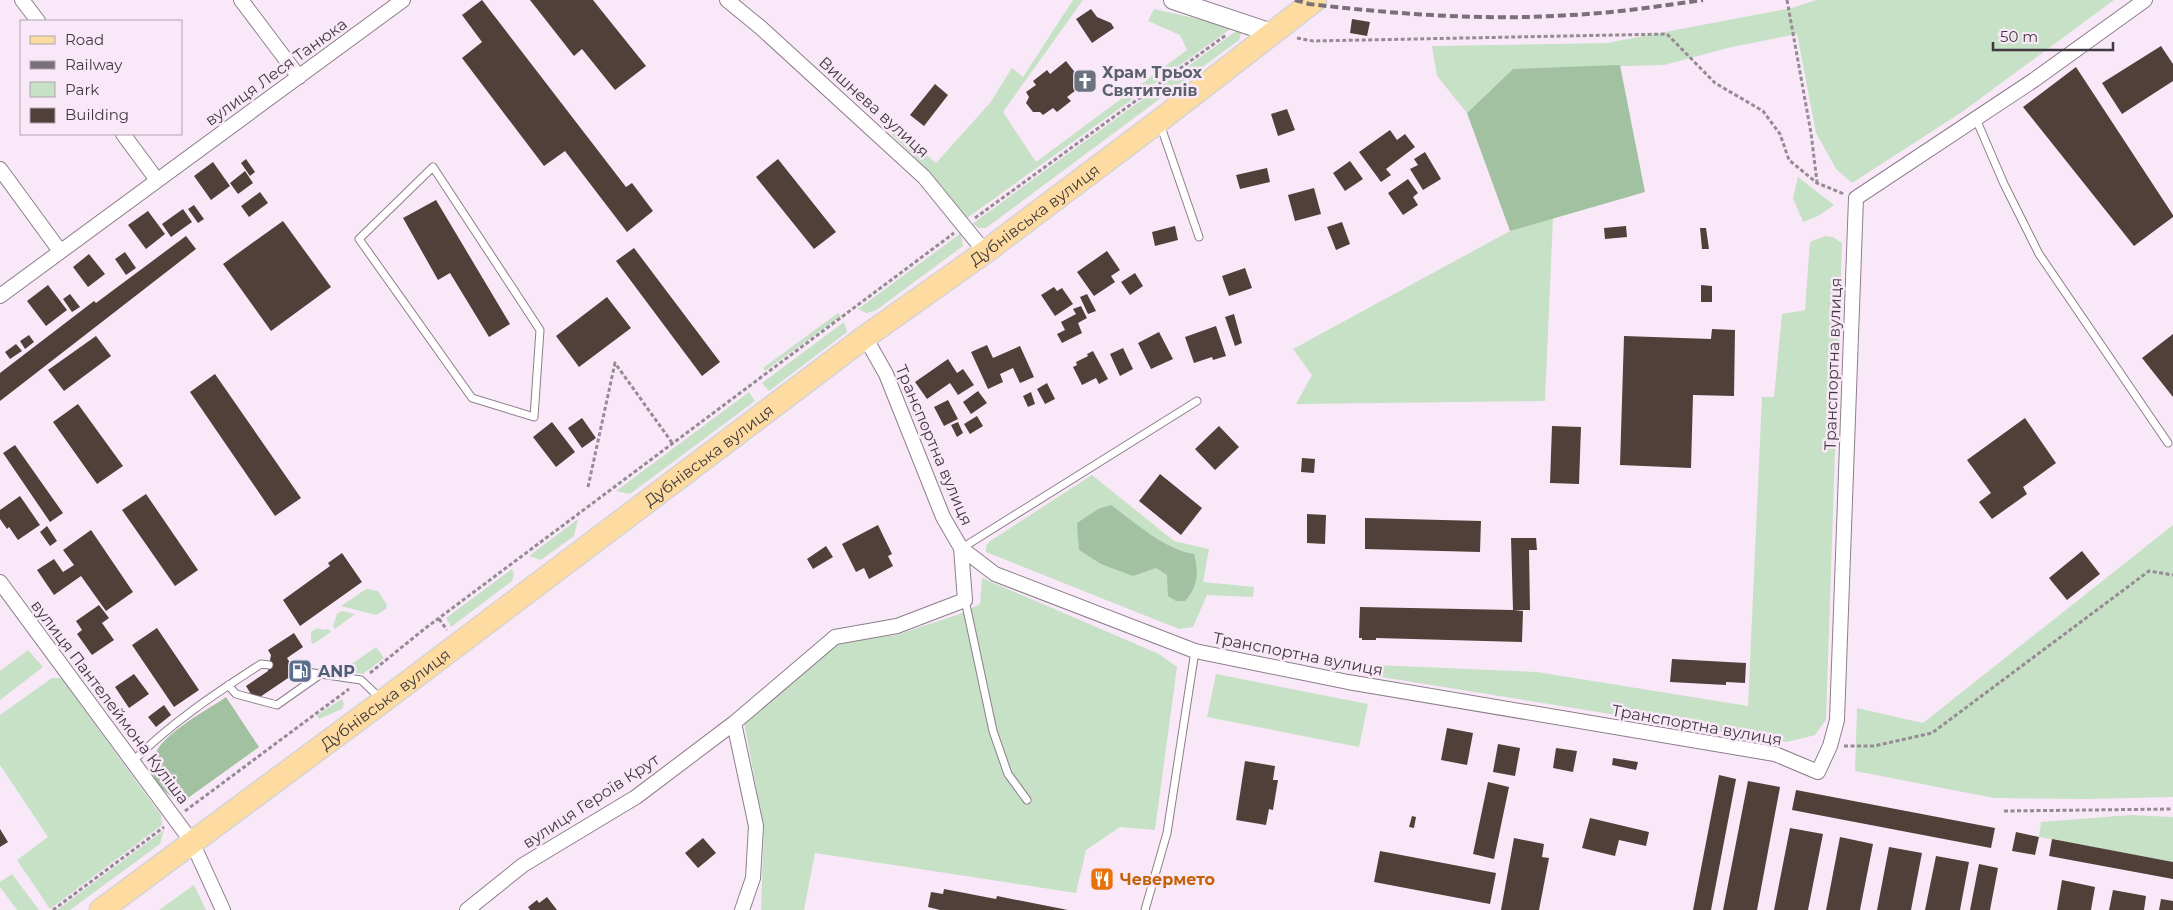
<svg xmlns="http://www.w3.org/2000/svg" width="2173" height="910" font-family="Montserrat,sans-serif">
<style>
.green{fill:#c6e1c5}
.forest{fill:#a1c1a0}
.building{fill:#513f3a}
.lines{fill:none;stroke-linecap:round;stroke-linejoin:round}
.service-casing{stroke:#8d7e8c;stroke-width:9}
.minor-casing{stroke:#8d7e8c;stroke-width:16}
.tertiary-casing{stroke:#8d7e8c;stroke-width:20}
.primary-casing{stroke:#d5d4d5;stroke-width:25}
.path{stroke:#968b95;stroke-width:3;stroke-dasharray:4 2.5;stroke-linecap:butt}
.service{stroke:#fff;stroke-width:7}
.minor{stroke:#fff;stroke-width:14}
.tertiary{stroke:#fff;stroke-width:18}
.primary{stroke:#fedca1;stroke-width:22}
.rail{stroke:#797079;stroke-width:4;stroke-dasharray:8 4;stroke-linecap:butt}
.labels{text-anchor:middle;dominant-baseline:central;stroke-width:5;stroke-linejoin:round;paint-order:stroke}
.street-label{font-size:16px;fill:#403a40;stroke:#f9e9f8}
.worship-label{font-size:16px;font-weight:bold;fill:#5b616d;stroke:#f9e9f8;text-anchor:start}
.service-label{font-size:16px;font-weight:bold;fill:#4e5e75;stroke:#f9e9f8;text-anchor:start}
.food-label{font-size:16px;font-weight:bold;fill:#c56008;stroke:#f9e9f8;text-anchor:start}
</style>
<rect width="100%" height="100%" fill="#f9e9f8"/>
<!-- green -->
<path class="green" d="M1073 0H1083L1003 112 1036 162 1187 50 1180 35 1148 21 1154 9 1233 27 967 218 930 172 892 135 896 129 936 163 990 103 1012 68 1023 77Z
M1816 0H2114L1962 112 1852 183 1836 169 1816 133 1797 34 1732 47 1664 65 1513 69 1467 113 1437 76 1432 46 1607 43 1792 8Z
M1239 29 1241 34 1239 40 986 228H979L972 224Z
M1798 177 1834 205 1818 216 1803 222 1793 198Z
M1553 218 1545 401 1296 404 1312 375 1293 349 1510 231Z
M961 233 963 246 875 311 866 313 858 309Z
M1825 236 1833 237 1842 243 1826 720 1815 735 1787 742 1753 737 1375 676 1376 665 1537 672 1748 706 1762 397H1774L1782 314 1805 310 1810 242Z
M838 313 841 316 765 371 763 368Z
M844 322 847 332 769 391 762 383Z
M749 392 755 401 630 494 616 491Z
M1092 475 1174 541 1209 549 1203 582 1254 587 1253 597 1207 595 1193 627 1179 629 986 552V546L990 541Z
M578 519 574 536 541 560 529 556Z
M2173 525V797L2087 799 1994 798 1855 771 1857 708 1923 723Z
M512 569 514 574 512 581 451 627 446 618Z
M982 578 1159 654 1177 667 1155 830 1120 827 1086 850 1076 893 815 853 804 910H761L764 829 744 722 836 643 896 635 957 615 980 604Z
M366 589 378 591 387 605 386 609 376 615 341 606Z
M342 611 355 614 335 629 333 626 337 614Z
M317 628 323 630 328 629 331 632 313 644 311 641V632Z
M376 647 384 658 363 674 350 672 346 668Z
M28 650 43 667 0 700V671Z
M1216 674 1368 704 1359 747 1207 717Z
M52 678H61L161 815 162 825 50 909 17 860 48 837 0 765V715Z
M342 699 344 704 342 709 319 719 317 715Z
M2130 815 2173 817V862L2039 837 2041 822Z
M164 830 160 844 70 910H57Z
M12 874 39 910H17L0 887V882Z
M194 885 206 910H159Z"/>
<!-- forest -->
<path class="forest" d="M1620 65 1645 192 1510 231 1467 113 1513 69Z
M1111 505C1136 523 1163 549 1194 554 1199 572 1198 587 1185 601H1176L1168 596 1167 575 1156 568 1133 576 1101 564 1079 550 1077 523 1098 509Z
M226 697 259 747 181 803C109 759 188 723 226 697Z"/>
<!-- building -->
<path class="building" d="M482 0 626 187 632 183 653 211 627 232 565 151 544 166 462 58 482 42 462 15Z
M530 0H593L646 66 615 90 582 49 574 56Z
M1091 9 1097 17 1111 23 1114 28 1092 43 1076 19Z
M1352 19 1370 22 1367 36 1350 33Z
M2161 46 2173 64V81L2122 114 2102 83Z
M1066 61 1084 84 1067 97 1071 101 1057 112 1053 108 1043 115 1040 112H1033L1026 103 1029 97 1026 92 1036 85 1033 81 1047 70 1050 74Z
M2076 67 2173 215V217L2134 246 2023 107Z
M935 84 948 95 924 126 910 115Z
M1287 109 1295 130 1278 136 1271 114Z
M1390 130 1397 140 1405 134 1415 147 1386 169 1391 175 1381 182 1359 152Z
M1425 152 1441 179 1423 190 1410 169 1418 165 1414 159Z
M246 159 255 172 250 176 241 163Z
M778 159 836 232 814 249 756 177Z
M1350 161 1363 179 1345 191 1333 173Z
M213 162 230 186 211 200 194 176Z
M1267 168 1270 182 1240 189 1236 175Z
M245 171 253 183 238 194 230 183Z
M1408 179 1418 193 1413 197 1418 205 1403 215 1388 193Z
M1314 188 1321 214 1295 221 1288 195Z
M260 192 268 203 249 217 241 206Z
M436 200 510 324 489 337 450 273 438 280 403 218Z
M194 205 204 219 198 223 188 209Z
M183 209 192 222 171 237 162 224Z
M148 211 165 234 146 249 128 225Z
M283 221 331 287 271 331 223 264Z
M1342 222 1350 244 1336 250 1327 227Z
M1175 226 1178 240 1155 246 1152 232Z
M1626 226 1627 237 1605 239 1604 228Z
M1700 228H1706L1709 249H1702Z
M186 236 196 249 0 401V373L94 301 96 303Z
M634 248 720 362 702 376 616 261Z
M1107 251 1120 270 1111 276 1115 282 1094 296 1077 272Z
M125 252 136 268 126 275 115 259Z
M89 254 105 274 88 287 73 267Z
M1245 268 1252 288 1229 296 1222 276Z
M1135 273 1143 286 1130 295 1121 282Z
M48 285 67 310 46 326 27 301Z
M1701 285 1712 286V302H1701Z
M1054 287 1057 291 1062 288 1073 304 1055 316 1041 295Z
M70 294 80 307 72 312 63 299Z
M1087 294 1096 311 1088 314 1080 297Z
M607 297 631 328 579 367 556 336Z
M1081 306 1087 318 1078 323 1082 333 1062 343 1057 334 1065 330 1061 322 1076 314 1073 309Z
M1234 314 1242 343 1235 346 1225 317Z
M1216 326 1226 356 1213 360 1212 357 1194 363 1185 337Z
M1712 329 1735 330 1734 396 1693 395 1691 468 1620 465 1624 336 1711 339Z
M1159 332 1173 359 1151 369 1138 343Z
M2173 334V397L2142 358Z
M29 335 34 342 25 349 20 341Z
M96 336 111 356 64 391 48 370Z
M16 344 22 351 10 359 5 352Z
M987 345 993 358 1020 346 1034 377 1020 383 1013 368 1000 374 1003 382 988 389 971 352Z
M1123 348 1133 369 1120 376 1110 354Z
M1093 351 1108 379 1099 384 1096 378 1082 385 1073 367 1077 365 1076 362 1088 356 1087 354Z
M948 359 957 373 963 369 974 385 958 395 950 383 927 399 915 382Z
M215 374 301 498 275 516 190 392Z
M1047 383 1055 399 1045 404 1037 389Z
M978 391 987 403 971 414 963 402Z
M1031 392 1035 404 1028 407 1023 396Z
M948 400 958 419 944 426 934 407Z
M78 404 123 466 97 484 53 422Z
M925 415 930 430 922 433 917 418Z
M977 416 983 426 970 434 964 424Z
M582 418 596 438 582 448 568 428Z
M2025 418 2056 463 2023 487 2027 494 1992 519 1979 502 1991 493 1967 460Z
M552 422 575 452 556 467 533 437Z
M958 422 963 433 957 437 951 425Z
M1219 426 1239 447 1215 470 1195 449Z
M1552 426 1581 427 1579 484 1550 483Z
M15 445 63 513 50 522 3 453Z
M1302 458 1315 459 1314 473 1301 472Z
M1160 474 1202 508 1181 535 1139 501Z
M146 494 198 570 175 586 122 510Z
M20 496 40 525 18 540 9 527 7 529 0 519V510Z
M1307 514 1326 515 1325 544 1307 543Z
M1365 518 1481 521 1480 552 1365 549Z
M878 525 892 554 888 556 893 566 869 579 864 568 856 572 842 544Z
M47 526 57 541 50 546 40 532Z
M91 530 133 592 106 611 81 576 54 595 37 570 54 559 63 572 74 565 63 550Z
M1511 538H1536L1537 550H1529L1530 610H1514L1523 611 1522 642 1376 638V640H1362V638H1359L1360 607 1513 610Z
M826 546 833 557 813 569 807 559Z
M2082 551 2100 574 2067 600 2049 578Z
M342 553 362 582 300 626 283 600 330 566 328 563Z
M99 605 109 618 102 623 114 640 92 655 77 634 82 630 76 621Z
M157 628 199 690 174 707 132 645Z
M294 633 303 647 287 658 293 668 291 676 260 697 252 696 246 686 268 671 271 655 268 650Z
M1672 659 1746 663 1745 683 1726 682V685L1670 682Z
M134 674 149 694 129 708 115 687Z
M164 705 171 715 156 727 148 717Z
M1447 728 1473 733 1467 765 1441 760Z
M1498 744 1520 748 1515 776 1493 772Z
M1556 748 1577 751 1573 772 1553 768Z
M1613 758 1638 762 1636 770 1612 765Z
M1245 761 1275 766 1273 780H1278L1273 810 1269 809 1266 825 1236 820Z
M1719 775 1736 779 1711 910H1693Z
M1748 781 1780 787 1757 910H1723Z
M1488 782 1509 787 1494 859 1473 854Z
M1796 790 1995 828 1991 848 1792 810Z
M1412 816 1416 817 1414 828 1409 827Z
M1590 818 1649 832 1646 846 1619 840 1615 856 1582 848Z
M1790 828 1823 834 1808 910H1774Z
M0 829 8 842 0 847Z
M2016 832 2039 837 2035 855 2012 851Z
M1840 837 1873 844 1860 910H1826Z
M703 838 716 853 698 868 685 853Z
M1514 838 1544 844 1542 857 1549 858 1539 910H1501Z
M2052 839 2173 862V879L2049 856Z
M1889 847 1922 853 1911 910H1877Z
M1380 851 1496 873 1490 904 1374 882Z
M1936 856 1969 862 1960 910H1925Z
M1979 864 1998 868 1990 910H1970Z
M2062 880 2095 887 2091 910H2057Z
M944 889 996 899 997 896 1068 910H940L928 907 931 892 943 894Z
M2113 890 2146 896 2144 910H2109Z
M547 897 557 910H530L528 907 537 900 539 903Z
M2161 899 2173 901V910H2159Z"/>
<g class="lines">
<!-- service casing -->
<g class="service-casing">
<path id="service" d="M1976 119 2004 184 2039 254 2168 443
M1160 124 1199 237
M433 167 540 330 534 417 472 398 359 239Z
M962 548 1197 401
M965 600 993 731 1008 774 1027 800
M293 670 361 680 381 699
M228 685 236 694 277 705 321 674
M133 761C171 723 216 693 261 664L269 665
M1145 910 1167 833 1195 651"/>
</g>
<!-- minor casing -->
<g class="minor-casing">
<path id="minor" d="M22 0 38 21
M241 0 299 77
M727 0 760 27 924 177 985 252
M123 134 157 180
M0 169 60 251
M0 296 403 0
M865 337 886 374 943 517 961 548 995 574 1195 651 1348 682 1775 754 1818 772 1830 746 1837 720 1856 198 2034 80 2145 0
M0 582 192 842 223 910
M734 723 756 826 753 878 742 910
M467 910 523 865 636 797 734 723 835 637 897 626 965 600 961 548"/>
</g>
<!-- tertiary casing -->
<g class="tertiary-casing">
<path id="tertiary" d="M1173 0 1272 33"/>
</g>
<!-- primary casing -->
<g class="primary-casing">
<g id="primary">
<path id="s1" d="M101 910 383 701 865 337 985 252 1159 121 1315 0"/>
</g>
</g>
<!-- path -->
<path class="path" d="M1787 0 1811 133 1817 182
M1297 38 1313 41 1667 34 1715 83 1763 111 1780 134 1789 160 1817 183 1844 194
M975 218 1226 35
M588 487 615 363 673 444
M439 619 447 630
M370 673 423 630 954 233
M1844 746H1874L1932 733 2149 571 2173 575
M185 811 349 689
M2004 811 2173 809
M53 910 164 827"/>
<!-- service -->
<use href="#service" class="service"/>
<!-- minor -->
<use href="#minor" class="minor"/>
<!-- tertiary -->
<use href="#tertiary" class="tertiary"/>
<!-- primary -->
<use href="#primary" class="primary"/>
<!-- rail -->
<path class="rail" d="M1295 0 1309 4C1396 14 1483 21 1571 15 1615 13 1660 6 1703 0"/>
</g>
<!-- icons -->
<defs>
<g id="church-square" transform="scale(1.25)"><rect x="-9" y="-9" width="18" height="18" rx="4" fill="#6b7280" stroke="#f9e9f8"/><path d="M-1.2-6h2.4v3.5h3.3v2.4h-3.3V6h-2.4V-.1h-3.3v-2.4h3.3Z" fill="#fff"/></g>
<g id="fuel-square" transform="scale(1.25)"><rect x="-9" y="-9" width="18" height="18" rx="4" fill="#5c6f8a" stroke="#f9e9f8"/><path d="M-5.5-6h7V0h2V4h1.3V-2.5L3-4.5l.8-.8L6-3V5H2.5V1h-1V6h-7ZM-4.2-4.7v3.2H.2V-4.7Z" fill="#fff"/></g>
<g id="restaurant-square" transform="scale(1.25)"><rect x="-9" y="-9" width="18" height="18" rx="4" fill="#e8710a" stroke="#f9e9f8"/><path d="M-5-6h1v4h1v-4h1v4h1v-4h1v5L-1.5 .5V6h-2V.5L-5-1ZM5-6V6H3V1.5H1.5Q1.5-4 5-6Z" fill="#fff"/></g>
</defs>
<g fill-rule="evenodd">
<use href="#church-square" x="1085" y="81"/>
<use href="#fuel-square" x="300" y="671"/>
<use href="#restaurant-square" x="1102" y="879"/>
</g>
<g class="labels">
<!-- street labels -->
<g class="street-label">
<text transform="translate(276 72) rotate(-36)">вулиця Леся Танюка</text>
<text transform="translate(874 107) rotate(42)">Вишнева вулиця</text>
<text stroke="none"><textPath href="#s1" startOffset="1164">Дубнівська вулиця</textPath></text>
<text transform="translate(1833 364) rotate(-88)">Транспортна вулиця</text>
<text transform="translate(934 445) rotate(67)">Транспортна вулиця</text>
<text stroke="none"><textPath href="#s1" startOffset="759">Дубнівська вулиця</textPath></text>
<text transform="translate(1298 654) rotate(11)">Транспортна вулиця</text>
<text stroke="none"><textPath href="#s1" startOffset="354">Дубнівська вулиця</textPath></text>
<text transform="translate(110 702) rotate(53)">вулиця Пантелеймона Куліша</text>
<text transform="translate(1697 725) rotate(10)">Транспортна вулиця</text>
<text transform="translate(591 801) rotate(-33)">вулиця Героїв Крут</text>
</g>
<!-- worship labels -->
<g class="worship-label">
<text x="1102" y="72">Храм Трьох<tspan x="1102" dy="18">Святителів</tspan></text>
</g>
<!-- service labels -->
<g class="service-label">
<text x="318" y="671">ANP</text>
</g>
<!-- food labels -->
<g class="food-label">
<text x="1120" y="879">Чевермето</text>
</g>
</g>
<!-- legend -->
<rect x="20" y="20" width="162" height="115" fill="#f9e9f8" stroke="#afa3ae"/>
<rect x="30" y="36" width="25" height="8" fill="#fedca1" stroke="#afa3ae"/>
<text x="65" y="45" font-size="15" fill="#403a40">Road</text>
<rect x="30" y="61" width="25" height="8" fill="#797079" stroke="#afa3ae"/>
<text x="65" y="70" font-size="15" fill="#403a40">Railway</text>
<rect x="30" y="82" width="25" height="15" fill="#c6e1c5" stroke="#afa3ae"/>
<text x="65" y="95" font-size="15" fill="#403a40">Park</text>
<rect x="30" y="108" width="25" height="15" fill="#513f3a" stroke="#afa3ae"/>
<text x="65" y="120" font-size="15" fill="#403a40">Building</text>
<!-- scale -->
<path d="M1993 42v8h120v-8" fill="none" stroke="#403a40" stroke-width="2.5"/>
<text x="2000" y="42" font-size="15" fill="#403a40" stroke="#f9e9f8" stroke-width="4" paint-order="stroke">50 m</text>
</svg>
